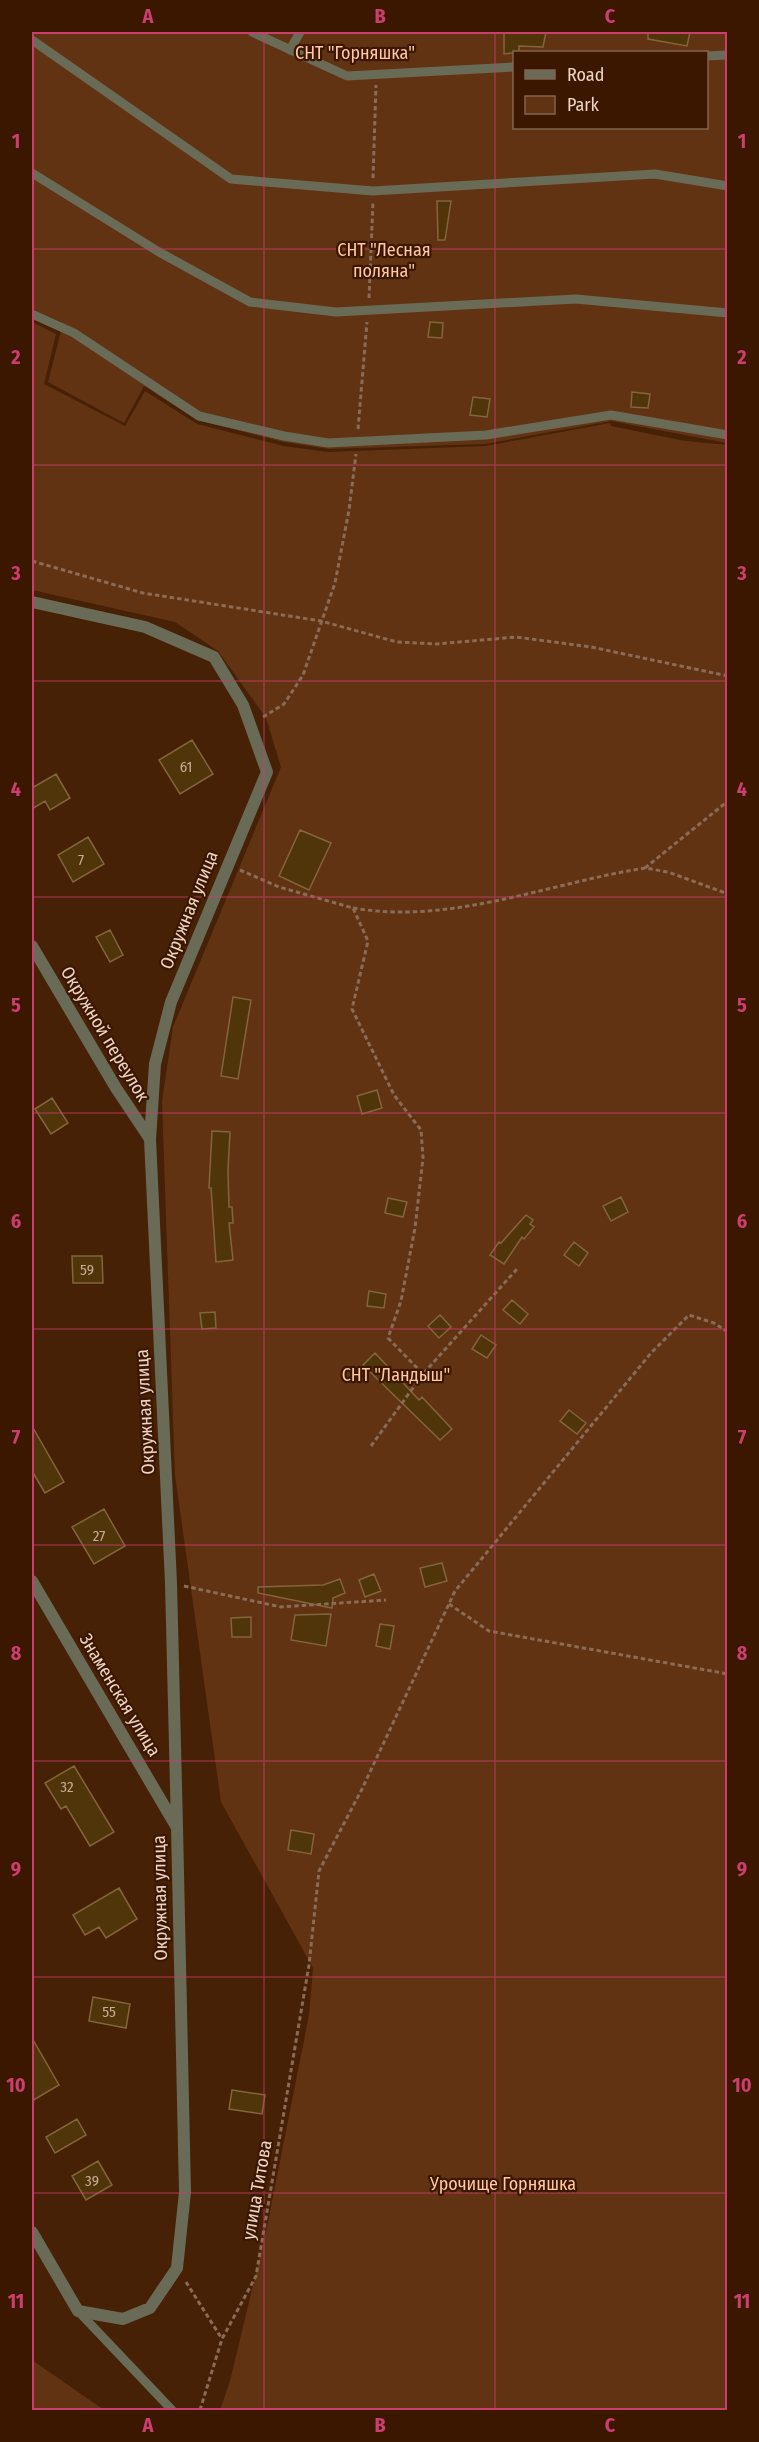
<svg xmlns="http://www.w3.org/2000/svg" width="759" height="2442" font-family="'Fira Sans Condensed',sans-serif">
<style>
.green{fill:#613313;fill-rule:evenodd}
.building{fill:#51350a;stroke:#83643c;stroke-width:1.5}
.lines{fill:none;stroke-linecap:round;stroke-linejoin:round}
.path{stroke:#8b6b55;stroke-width:3;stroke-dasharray:4.5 3;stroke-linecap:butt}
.lane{stroke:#696b57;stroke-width:9}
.street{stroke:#696b57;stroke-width:12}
.grid{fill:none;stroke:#cb3e70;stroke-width:1.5;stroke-opacity:0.55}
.labels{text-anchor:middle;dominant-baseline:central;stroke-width:4.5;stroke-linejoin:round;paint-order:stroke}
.number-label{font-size:15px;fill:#c6ac96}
.park-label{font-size:18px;fill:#ffc7a4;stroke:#3b1700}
.street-label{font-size:18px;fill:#edd4c5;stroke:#3b1700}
.neatline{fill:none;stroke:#cb3e70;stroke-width:2}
.grid-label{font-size:20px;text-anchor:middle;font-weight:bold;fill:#cb3e70}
</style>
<rect width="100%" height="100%" fill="#462105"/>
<!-- green -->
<path class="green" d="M32 32H727V443L611 421 485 444 329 449 283 442 197 420 144 386 124 423 48 382 63 323 32 309ZM514 52H706V128H514Z
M32 322 56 334 44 384 125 426 145 391 197 424 284 446 328 452 485 446 610 423 611 426 685 441 727 445V2410H220L230 2381 267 2227 309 2015 313 1968 221 1802 175 1475 162 1101 173 1027 281 767 266 718 218 651 175 622 32 590Z
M32 2360 104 2410H32Z"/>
<!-- building -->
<path class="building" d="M546 32 543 47 519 46V52L504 54V33Z
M648 32H690L687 46 648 39Z
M437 201H451L445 240H438Z
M430 322 443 323 442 338 428 337Z
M632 392 650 394 648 408 631 407Z
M473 397 490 399 487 417 470 415Z
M192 740 213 774 180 794 159 760Z
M56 774 70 798 50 810 45 801 32 809V788Z
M300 830 331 843 309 890 279 876Z
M88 837 104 864 73 882 58 855Z
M110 930 123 955 110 962 96 937Z
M233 997 251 1000 238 1079 221 1076Z
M377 1090 382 1108 362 1114 357 1096Z
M52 1098 68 1123 51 1134 35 1109Z
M212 1131 230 1132 228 1171 229 1207H232L233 1223H229L233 1260 216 1262 211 1188H209Z
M621 1197 628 1212 611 1221 603 1206Z
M388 1198 407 1202 403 1217 385 1213Z
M526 1215 533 1220 530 1224 534 1227 524 1239 522 1237 504 1264 490 1255 499 1242 501 1243Z
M574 1242 588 1253 579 1266 564 1255Z
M72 1256H102L103 1283H73Z
M369 1291 386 1294 384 1308 367 1306Z
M512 1300 528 1314 520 1324 503 1310Z
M215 1312 216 1328 202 1329 200 1313Z
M440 1315 451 1327 439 1338 428 1326Z
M481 1335 496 1345 487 1358 472 1349Z
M375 1353 419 1400 422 1397 452 1429 440 1440 363 1365Z
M569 1410 586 1423 577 1434 560 1421Z
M32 1426 64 1482 45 1493 32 1471Z
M104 1509 125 1546 94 1564 72 1527Z
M442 1563 447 1581 425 1587 420 1568Z
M374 1574 381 1591 365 1597 359 1580Z
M340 1579 345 1593 333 1598 332 1608 258 1593V1587L323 1585Z
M331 1614 326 1646 291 1640 295 1615Z
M251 1617V1637H232L231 1618Z
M380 1624 394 1626 390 1649 376 1646Z
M74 1766 114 1832 90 1846 66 1806 61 1809 45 1783Z
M291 1830 314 1834 311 1854 288 1850Z
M119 1888 137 1919 106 1938 99 1927 85 1935 73 1915Z
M93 1997 130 2004 126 2028 89 2021Z
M32 2038 59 2085 32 2101Z
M232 2090 265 2095 262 2114 229 2109Z
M77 2119 86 2135 55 2153 46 2137Z
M98 2161 112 2185 86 2200 72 2176Z"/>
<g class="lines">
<!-- path -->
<path class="path" d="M373 178 376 85
M369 298 373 202
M358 429 367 322
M32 561 143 593 321 621 397 642 437 644 516 637 591 647 728 676
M263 717 284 704 303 675 335 583 349 510 356 454
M645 868 728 801
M240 870 279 887 353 908 368 941 352 1009 394 1095 421 1130 423 1158 415 1228 401 1301 388 1338 423 1374
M353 908C452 925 549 883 645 868L668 872 728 894
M371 1446 423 1374 517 1269
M184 1586 281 1607 386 1600
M449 1604 489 1631 728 1674
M186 2282 222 2339
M200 2410 222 2339 256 2276 309 1965 319 1871 362 1789 455 1591 651 1353 689 1315 714 1323 728 1332"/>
<!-- lane -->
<path class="lane" d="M252 32 347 76 514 67
M32 40 231 179 373 191 655 174 728 186
M290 50 300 32
M706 56 728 55
M32 173 159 252 250 302 336 312 576 299 728 313
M32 314 74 333 199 416 284 436 328 443 486 435 611 415 728 435
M78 2311 172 2410"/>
<!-- street -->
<path class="street" d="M32 602 145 627 214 657 243 705 267 772 171 1002 155 1064 150 1139 171 1583 177 1827 185 2192 177 2268 150 2308 123 2319 78 2311 32 2232
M32 946 116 1088 150 1139
M32 1581 176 1826"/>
</g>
<!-- grid -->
<path class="grid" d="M264 32V2410M495 32V2410M32 249H728M32 465H728M32 681H728M32 897H728M32 1113H728M32 1329H728M32 1545H728M32 1761H728M32 1977H728M32 2193H728"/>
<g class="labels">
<!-- number labels -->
<g class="number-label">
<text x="186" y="767">61</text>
<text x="81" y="860">7</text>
<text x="87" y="1270">59</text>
<text x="99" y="1536">27</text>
<text x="67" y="1787">32</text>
<text x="109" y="2012">55</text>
<text x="92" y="2181">39</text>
</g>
<!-- park labels -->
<g class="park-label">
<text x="355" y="53">СНТ "Горняшка"</text>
<text x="384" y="250">СНТ "Лесная<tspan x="384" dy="21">поляна"</tspan></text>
<text x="396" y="1375">СНТ "Ландыш"</text>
<text x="503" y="2184">Урочище Горняшка</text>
</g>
<!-- street labels -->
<g class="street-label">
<text transform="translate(189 910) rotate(-68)">Окружная улица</text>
<text transform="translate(105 1034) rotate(59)">Окружной переулок</text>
<text transform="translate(145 1412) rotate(-93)">Окружная улица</text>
<text transform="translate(120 1695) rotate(59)">Знаменская улица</text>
<text transform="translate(160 1898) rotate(-91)">Окружная улица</text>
<text transform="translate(257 2190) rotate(-80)">улица Титова</text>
</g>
</g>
<!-- border -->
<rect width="759" height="2442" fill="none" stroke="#3b1700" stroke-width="66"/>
<!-- legend -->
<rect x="513" y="51" width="195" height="78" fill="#3b1700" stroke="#82634f" stroke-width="1.5"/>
<rect x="525" y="70" width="30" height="9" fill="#696b57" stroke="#82634f" stroke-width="1.5"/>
<text x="567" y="81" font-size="18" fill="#edd4c5">Road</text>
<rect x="525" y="96" width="30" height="18" fill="#613313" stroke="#82634f" stroke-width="1.5"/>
<text x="567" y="111" font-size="18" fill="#edd4c5">Park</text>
<rect x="33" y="33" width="693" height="2376" class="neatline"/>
<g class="grid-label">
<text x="148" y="23">A</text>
<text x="380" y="23">B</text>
<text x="610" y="23">C</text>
<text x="16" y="148">1</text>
<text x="742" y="148">1</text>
<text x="16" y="364">2</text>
<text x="742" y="364">2</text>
<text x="16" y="580">3</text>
<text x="742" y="580">3</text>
<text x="16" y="796">4</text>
<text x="742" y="796">4</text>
<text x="16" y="1012">5</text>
<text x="742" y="1012">5</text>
<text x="16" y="1228">6</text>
<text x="742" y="1228">6</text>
<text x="16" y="1444">7</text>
<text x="742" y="1444">7</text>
<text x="16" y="1660">8</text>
<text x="742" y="1660">8</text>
<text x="16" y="1876">9</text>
<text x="742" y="1876">9</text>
<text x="16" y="2092">10</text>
<text x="742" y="2092">10</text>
<text x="16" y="2308">11</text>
<text x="742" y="2308">11</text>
<text x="148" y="2432">A</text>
<text x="380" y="2432">B</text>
<text x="610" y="2432">C</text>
</g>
</svg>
